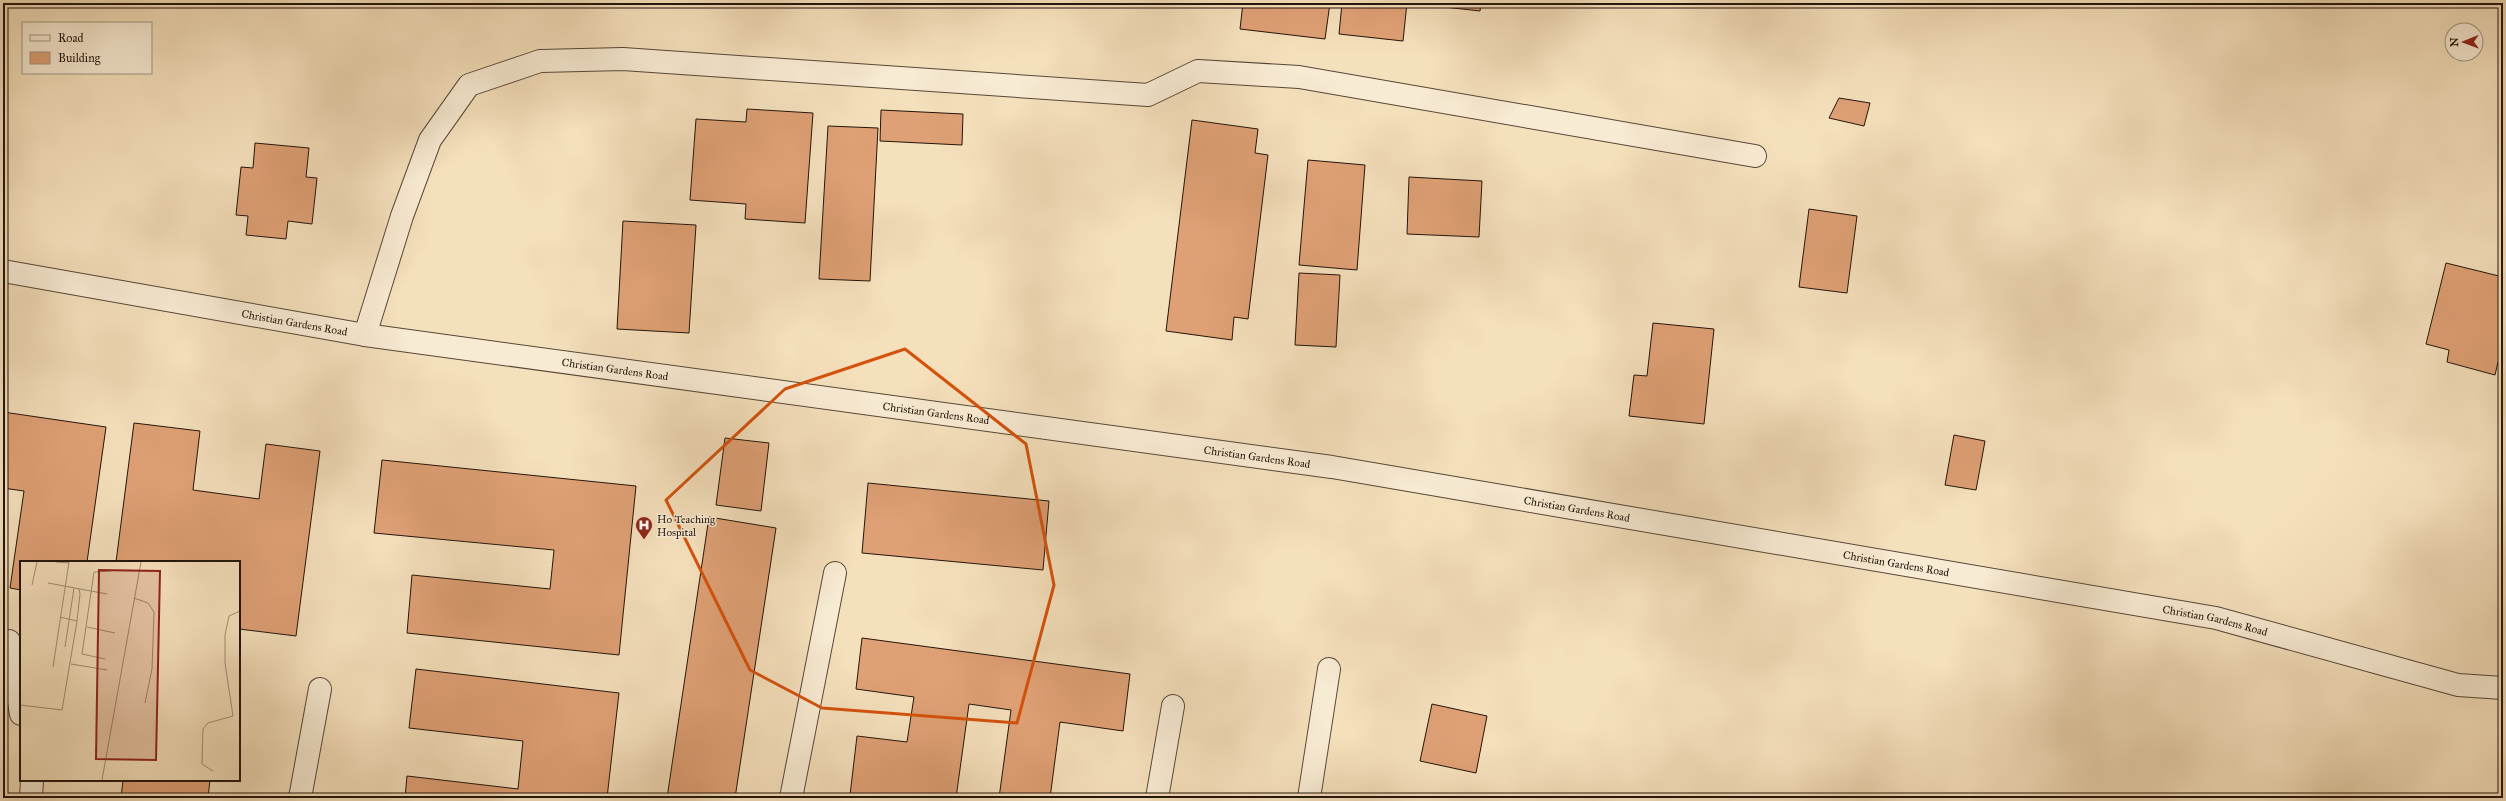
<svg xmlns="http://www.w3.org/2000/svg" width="2506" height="801" font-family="'IM FELL Great Primer',serif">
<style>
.building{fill:#dfa075;stroke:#22140b}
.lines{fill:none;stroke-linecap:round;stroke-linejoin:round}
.service-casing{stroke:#574737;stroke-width:24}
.minor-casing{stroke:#574737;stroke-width:24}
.service{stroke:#f8ebd3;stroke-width:22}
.minor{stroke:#f8ebd3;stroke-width:22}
.marked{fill:none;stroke:#d4520c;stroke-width:3;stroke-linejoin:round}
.labels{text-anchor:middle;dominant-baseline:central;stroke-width:3;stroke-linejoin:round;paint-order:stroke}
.street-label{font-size:11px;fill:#22140b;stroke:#f8ebd3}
.poi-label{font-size:11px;fill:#22140b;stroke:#f8ebd3;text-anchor:start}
.inset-road{fill:none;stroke:#a18e75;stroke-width:1}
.view{fill:#8f2418;fill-opacity:0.15;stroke:#8f2418;stroke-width:2}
.inset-edge{fill:none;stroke:#22140b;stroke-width:2}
</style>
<rect width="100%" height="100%" fill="#f5e0bc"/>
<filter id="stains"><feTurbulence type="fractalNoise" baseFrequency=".005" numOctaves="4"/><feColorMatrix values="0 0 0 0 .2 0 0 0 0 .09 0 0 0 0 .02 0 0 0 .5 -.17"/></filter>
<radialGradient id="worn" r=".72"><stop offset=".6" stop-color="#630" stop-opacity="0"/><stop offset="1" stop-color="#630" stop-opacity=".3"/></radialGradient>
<!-- building -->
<path class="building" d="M1243 3H1330L1325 39 1240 29Z
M1342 3H1407L1403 41 1339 34Z
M1426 3H1481L1480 11 1426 5Z
M1839 98 1870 103 1864 126 1829 118Z
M747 109 813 113 805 223 745 219 746 204 690 200 696 119 746 122Z
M881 110 963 114 962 145 880 141Z
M1192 120 1258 129 1255 153 1268 155 1248 319 1234 317 1232 340 1166 331Z
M828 126 878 128 870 281 819 279Z
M255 143 309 148 306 177 317 178 312 224 288 221 286 239 246 235 248 216 236 215 241 167 253 168Z
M1308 160 1365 165 1357 270 1299 265Z
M1409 177 1482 181 1479 237 1407 234Z
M1809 209 1857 216 1847 293 1799 287Z
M623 221 696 225 689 333 617 329Z
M2446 263 2503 277V363L2498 362 2495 375 2447 362 2449 350 2426 344Z
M1299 273 1340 275 1336 347 1295 345Z
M1653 323 1714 329 1704 424 1629 416 1634 375 1647 376Z
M3 412 106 427 87 562H21V590L10 588 24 491 3 488Z
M134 423 200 431 193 490 259 499 266 444 320 451 296 636 239 629V562H116Z
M1954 435 1985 441 1976 490 1945 485Z
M725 438 769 443 761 511 716 505Z
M382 460 636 486 619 655 407 633 412 575 550 589 554 550 374 533Z
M868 483 1049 501 1043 570 862 553Z
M709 517 776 528 735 798H667Z
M862 638 1130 674 1123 731 1060 722 1050 798H999L1011 710 969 704 956 798H872L850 795 857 736 907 742 914 697 856 689Z
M416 669 619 693 607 798H405L407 776 518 789 523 741 409 728Z
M1432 704 1487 716 1476 773 1420 761Z
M123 780H210L208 798H121Z"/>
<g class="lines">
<!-- service casing -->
<g class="service-casing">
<path id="service" d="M9 641 21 714
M31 798 32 780
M300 798 320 689
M791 798 835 573
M1157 798 1173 706
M1309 798 1329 669"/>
</g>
<!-- minor casing -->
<g class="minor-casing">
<g id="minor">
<path id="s1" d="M3 271 365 335 1332 467 2216 618 2458 685 2503 688"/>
<path d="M365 335 402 216 430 140 469 85 540 61 623 59 1148 95 1198 71 1299 77 1755 156"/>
</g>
</g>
<!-- service -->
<use href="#service" class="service"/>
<!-- minor -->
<use href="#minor" class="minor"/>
</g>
<!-- marked area -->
<path class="marked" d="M905 349 1026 444 1054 585 1017 723 822 708 750 670 666 500 785 389Z"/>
<!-- icons -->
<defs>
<g id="hospital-pin" transform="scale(0.9)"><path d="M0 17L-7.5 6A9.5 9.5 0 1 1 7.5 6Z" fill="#8f2418" stroke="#f8ebd3"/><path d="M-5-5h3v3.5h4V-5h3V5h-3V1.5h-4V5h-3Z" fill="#fff"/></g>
</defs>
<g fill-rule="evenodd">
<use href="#hospital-pin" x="644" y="525"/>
</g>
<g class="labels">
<!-- street labels -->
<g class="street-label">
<text stroke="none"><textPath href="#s1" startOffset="296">Christian Gardens Road</textPath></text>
<text stroke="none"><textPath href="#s1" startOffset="620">Christian Gardens Road</textPath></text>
<text stroke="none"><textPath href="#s1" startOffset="944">Christian Gardens Road</textPath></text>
<text stroke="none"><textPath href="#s1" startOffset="1268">Christian Gardens Road</textPath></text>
<text stroke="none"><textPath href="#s1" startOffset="1592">Christian Gardens Road</textPath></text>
<text stroke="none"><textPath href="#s1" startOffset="1916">Christian Gardens Road</textPath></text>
<text stroke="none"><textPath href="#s1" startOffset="2240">Christian Gardens Road</textPath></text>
</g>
<!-- poi labels -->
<g class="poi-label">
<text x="657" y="519">Ho Teaching<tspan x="657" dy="13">Hospital</tspan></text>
</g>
</g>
<!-- overview -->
<g transform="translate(20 561)">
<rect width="220" height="220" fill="#f5e0bc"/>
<path class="inset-road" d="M36 1 49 2M28 22 87 33M12 24 17 1M114 37 128 42 134 51 132 108 125 142M40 56 57 60M67 66 95 72M45 86 54 27M85 98 62 93 74 11 91 10M51 103 87 109M33 106 49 1M0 144 42 149 57 60 60 33 59 28M193 210 182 203 183 168 188 162 213 155 205 102V74L209 55 220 50M82 219 121 1"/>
<path class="view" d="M79 9 140 10 136 199 76 198Z"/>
<rect width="220" height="220" class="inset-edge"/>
</g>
<!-- margin -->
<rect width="2506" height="801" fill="none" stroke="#f5e0bc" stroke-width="16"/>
<rect x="4" y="4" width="2498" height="793" fill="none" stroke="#22140b" stroke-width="2"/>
<rect x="8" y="8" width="2490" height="785" fill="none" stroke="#22140b"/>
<!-- legend -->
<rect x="22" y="22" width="130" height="52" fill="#f8ebd3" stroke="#a29583"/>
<rect x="30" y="35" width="20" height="6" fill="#f8ebd3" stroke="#a29583"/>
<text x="58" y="42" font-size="12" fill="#22140b">Road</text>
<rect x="30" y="52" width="20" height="12" fill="#dfa075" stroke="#a29583"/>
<text x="58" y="62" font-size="12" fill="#22140b">Building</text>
<!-- north arrow -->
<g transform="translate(2464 42) rotate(269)"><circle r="19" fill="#f8ebd3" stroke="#a29583"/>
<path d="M0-3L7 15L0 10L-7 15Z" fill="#8f2418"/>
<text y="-6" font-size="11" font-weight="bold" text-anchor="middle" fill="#22140b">N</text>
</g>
<rect width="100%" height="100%" filter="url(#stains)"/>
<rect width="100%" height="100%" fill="url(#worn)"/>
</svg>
